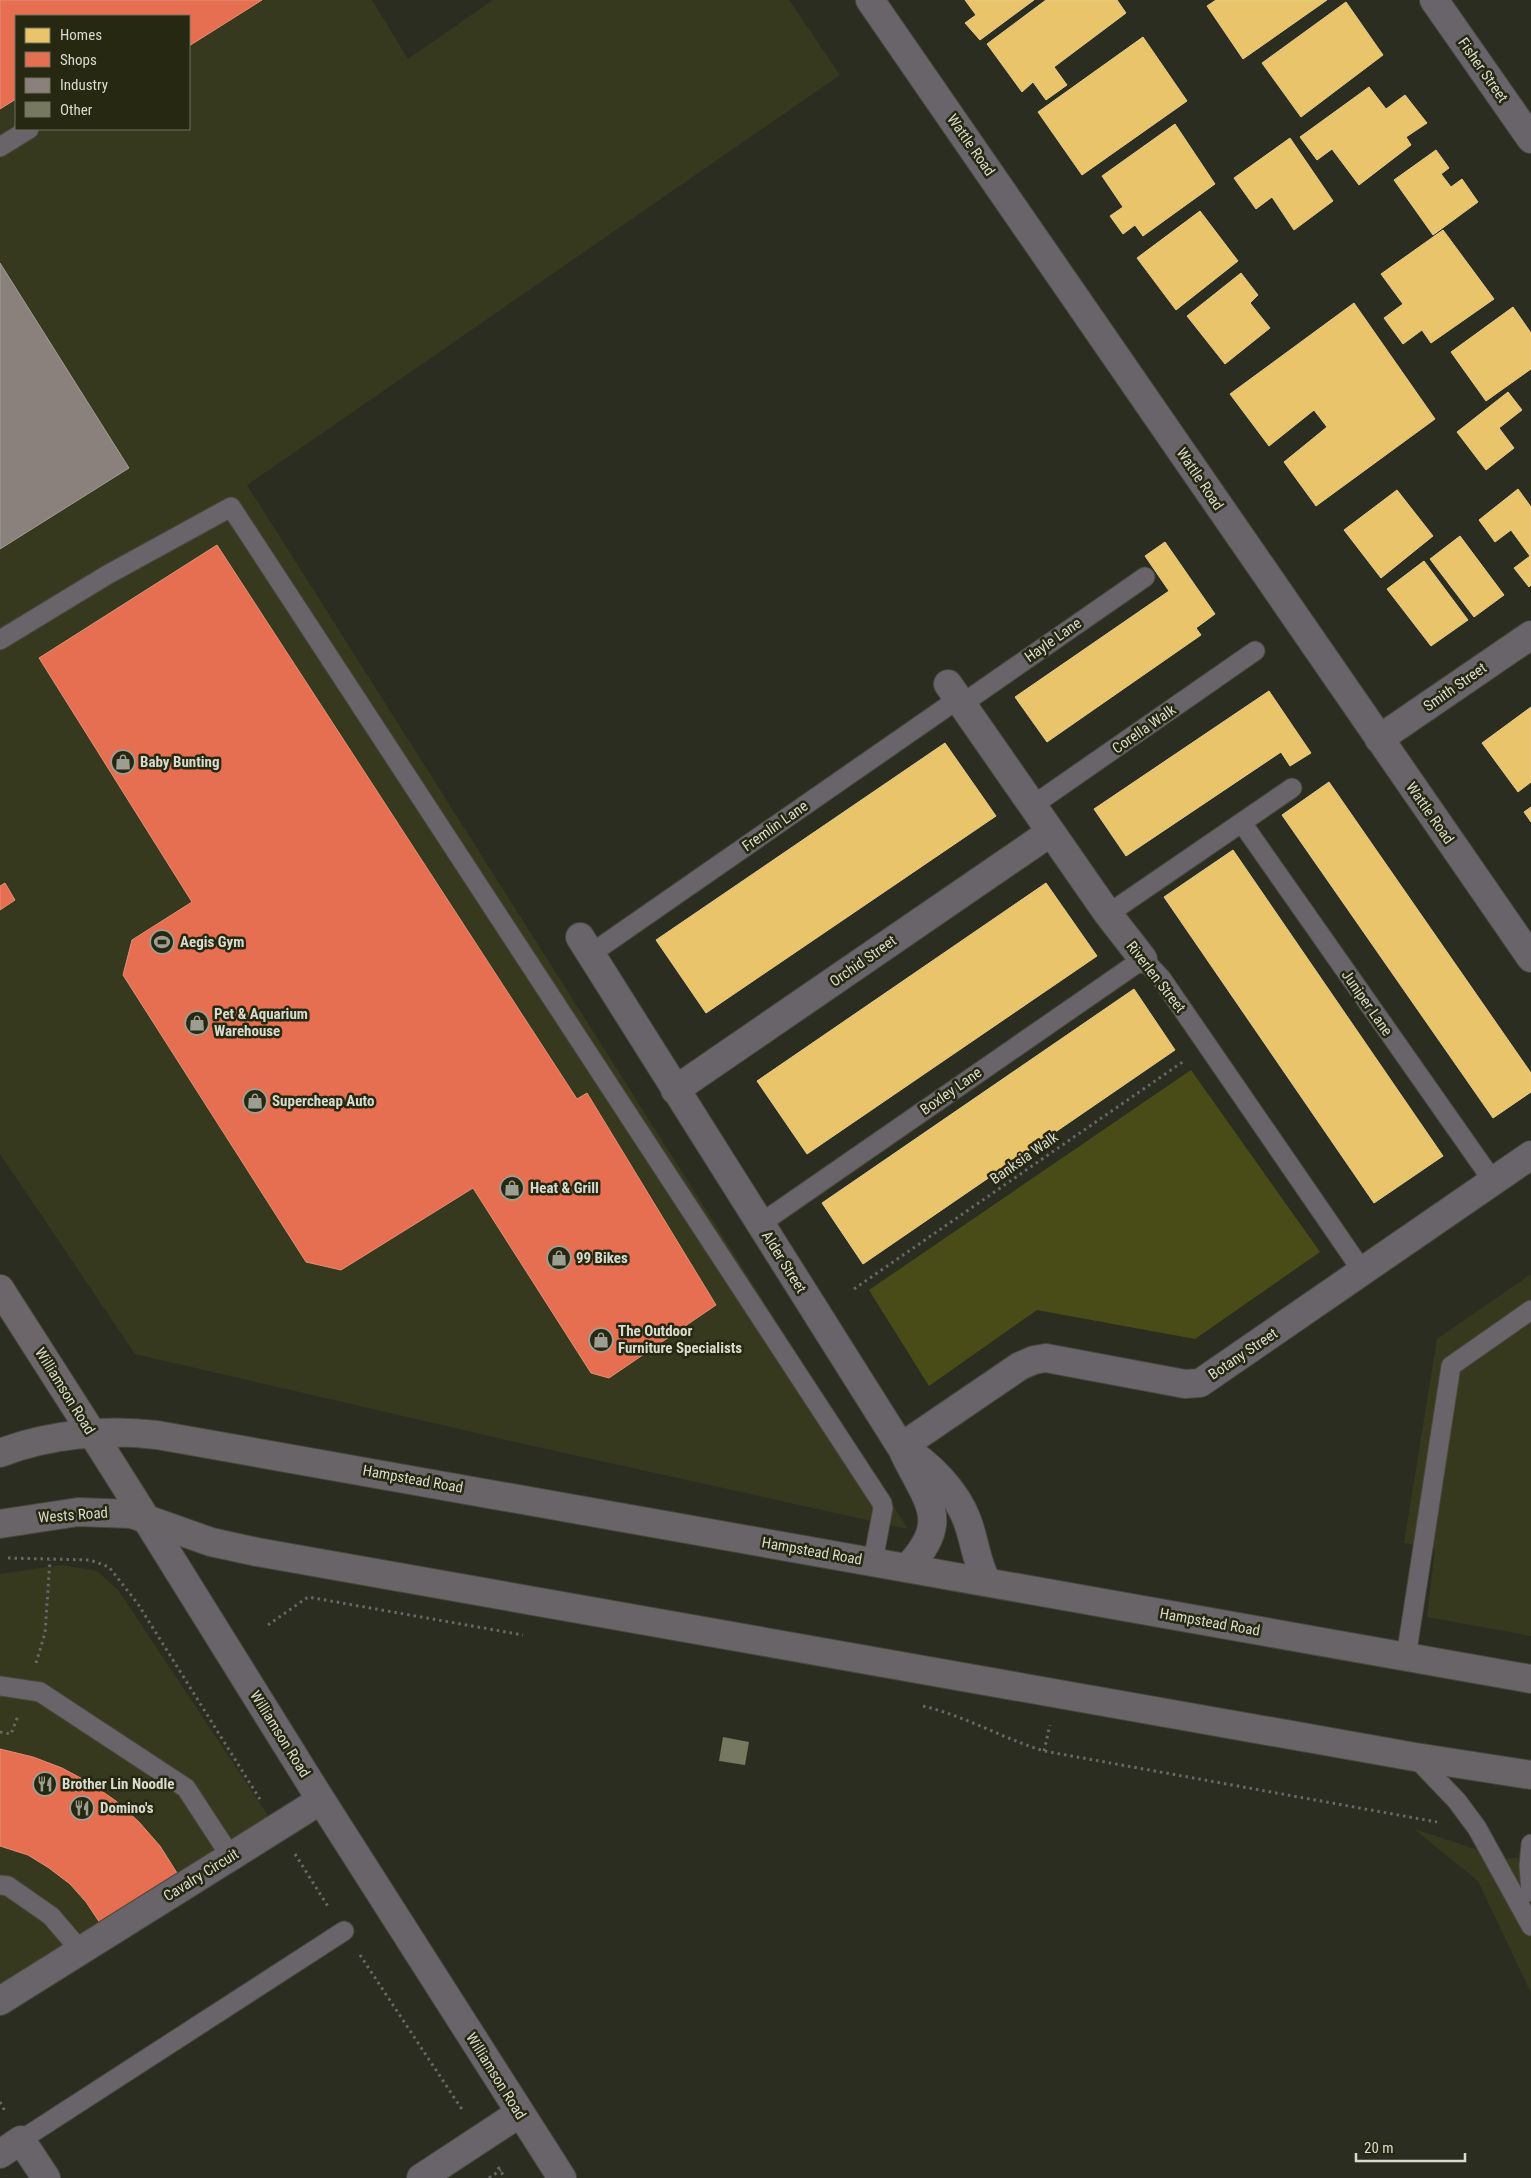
<svg xmlns="http://www.w3.org/2000/svg" width="1531" height="2178" font-family="'Roboto Condensed',sans-serif">
<style>
.built{fill:#37391e;fill-rule:evenodd}
.green{fill:#494c17}
.homes{fill:#e9c46a;stroke:#e4cb88}
.shops{fill:#e76f51;stroke:#e38f76}
.industry{fill:#8a817c;stroke:#a29c94}
.building{fill:#767860}
.lines{fill:none;stroke-linecap:round;stroke-linejoin:round}
.lane-casing{stroke:#47483d;stroke-width:21}
.street-casing{stroke:#47483d;stroke-width:30}
.secondary-casing{stroke:#47483d;stroke-width:30}
.primary-casing{stroke:#47483d;stroke-width:30}
.path{stroke:#6a6767;stroke-width:3;stroke-dasharray:2.5 4;stroke-linecap:butt}
.lane{stroke:#696469;stroke-width:19}
.street{stroke:#696469;stroke-width:28}
.secondary{stroke:#6c666a;stroke-width:28}
.primary{stroke:#696467;stroke-width:28}
.labels{text-anchor:middle;dominant-baseline:central;stroke-width:5;stroke-linejoin:round;paint-order:stroke}
.street-label{font-size:15px;fill:#d9dbcd;stroke:#262812}
.poi-label{font-size:15px;font-weight:bold;fill:#d9dbcd;stroke:#262812;text-anchor:start}
</style>
<rect width="100%" height="100%" fill="#2c2d21"/>
<!-- built -->
<path class="built" d="M0 0H372L408 59 493 0H789L840 75 247 485 908 1529 515 1442 135 1354 0 1154ZM16 16H189V129H16Z
M1531 1274V1636L1427 1617 1435 1549 1404 1543 1437 1339Z
M62 1565 97 1571 118 1590 271 1820 0 1992V1574Z
M1414 1829 1506 1859 1531 1856V1993L1478 1881Z"/>
<!-- green -->
<path class="green" d="M1191 1070 1320 1252 1195 1339 1037 1310 929 1386 869 1290Z"/>
<!-- homes -->
<path class="homes" d="M965 0H1034L980 40 965 23 976 15Z
M1046 0H1117L1126 13 1054 67 1067 85 1046 100 1033 82 1022 92 987 44Z
M1216 0H1327L1243 59 1207 6Z
M1346 2 1383 55 1301 117 1262 63Z
M1143 37 1187 101 1082 175 1038 112Z
M1369 87 1386 109 1405 95 1427 123 1406 137 1411 145 1359 185 1332 149 1317 160 1300 137Z
M1175 124 1215 184 1143 236 1135 225 1123 234 1110 216 1123 207 1102 176Z
M1290 138 1333 201 1294 230 1272 197 1256 209 1234 178Z
M1436 150 1449 168 1441 174 1451 187 1462 179 1478 202 1433 235 1394 180Z
M1200 211 1238 261 1176 310 1137 258Z
M1443 230 1494 299 1431 343 1422 330 1403 344 1384 318 1403 304 1381 274Z
M1241 273 1258 295 1250 303 1270 328 1225 364 1187 316Z
M1354 303 1435 419 1316 506 1284 462 1327 427 1314 410 1269 446 1230 394Z
M1513 307 1531 333V369L1486 401 1451 352Z
M1508 392 1522 410 1499 428 1514 448 1486 470 1457 432Z
M1518 489 1531 507V585L1529 587 1514 568 1530 556 1511 530 1495 542 1479 520Z
M1397 490 1433 536 1381 578 1344 530Z
M1460 536 1504 595 1474 617 1430 559Z
M1165 542 1215 614 1196 628 1201 635 1047 742 1015 697 1169 591 1145 556Z
M1424 561 1468 620 1431 646 1387 589Z
M1269 691 1311 753 1290 766 1281 752 1126 856 1094 809Z
M1531 707V782L1518 792 1482 743Z
M945 743 996 816 706 1013 656 940Z
M1329 782 1531 1073V1092L1493 1118 1282 815Z
M1531 807V822L1524 812Z
M1233 850 1443 1156 1374 1203 1164 897Z
M1046 883 1097 956 807 1154 757 1081Z
M1134 989 1175 1050 863 1264 822 1203Z"/>
<!-- shops -->
<path class="shops" d="M0 0H262L189 46V16H16V99L0 109Z
M217 545 577 1099 587 1093 716 1305 609 1378 591 1373 473 1188 341 1270 306 1262 123 975 132 940 192 902 39 658Z
M5 883 15 900 0 910V886Z
M0 1749 33 1757 62 1768 90 1783 116 1801 139 1822 160 1846 177 1873 100 1923 86 1902 70 1884 49 1868 28 1855 0 1846Z"/>
<!-- industry -->
<path class="industry" d="M0 263 129 468 0 549Z"/>
<!-- building -->
<path class="building" d="M723 1737 749 1742 745 1765 719 1761Z"/>
<g class="lines">
<!-- lane casing -->
<g class="lane-casing">
<path id="lane" d="M0 147 29 129
M0 640 107 575 231 507 882 1503 883 1508 873 1561
M962 704 1145 577
M1032 806 1255 651
M1242 823 1493 1181
M1108 914 1292 788
M592 953 958 699
M760 1224 1143 959 1161 978 1363 1272
M1406 1657 1451 1366 1531 1310
M0 1686 40 1692 186 1788 231 1857
M1415 1757 1457 1801 1477 1828 1531 1926
M1531 1844 1529 1866 1531 1892
M0 1885 8 1886 51 1916 81 1951
M21 2140 344 1931"/>
</g>
<!-- street casing -->
<g class="street-casing">
<path id="street" d="M870 0 1531 958
M1434 0 1531 139
M948 684 1108 914 1143 959
M1379 739 1531 635
M580 937 901 1447C928 1462 956 1491 967 1520 975 1541 976 1562 987 1582
M675 1090 1051 832
M901 1447 1020 1366 1034 1360 1046 1358 1185 1384 1200 1383 1531 1155
M904 1453C928 1503 952 1521 907 1568
M145 1517 321 1800 562 2178
M0 2001 321 1800
M0 2154 21 2140 46 2178
M421 2178 520 2113"/>
</g>
<!-- secondary casing -->
<g class="secondary-casing">
<path id="secondary" d="M0 1289 92 1433"/>
</g>
<!-- primary casing -->
<g class="primary-casing">
<path id="primary" d="M92 1433 145 1517
M0 1453C49 1434 105 1429 157 1435L1531 1679
M0 1524 78 1512 132 1514 211 1542 257 1552 1415 1757 1531 1775"/>
</g>
<!-- path -->
<path class="path" d="M854 1289 1184 1061
M8 1558 90 1560 109 1567 138 1604 261 1801
M268 1625 308 1597 523 1635
M36 1663 45 1633 50 1560
M923 1706C965 1716 1002 1738 1044 1751L1437 1822
M0 1732 11 1734 18 1716
M1044 1751 1050 1725
M295 1854 329 1908
M360 1955 463 2111
M0 2102 6 2113
M498 2167 505 2178
M489 2178 501 2170"/>
<!-- lane -->
<use href="#lane" class="lane"/>
<!-- street -->
<use href="#street" class="street"/>
<!-- secondary -->
<use href="#secondary" class="secondary"/>
<!-- primary -->
<use href="#primary" class="primary"/>
</g>
<!-- icons -->
<defs>
<g id="shop-ring" transform="scale(1.25)"><circle r="9.5" fill="#262812" stroke="#9c9e91" stroke-width="1.5"/><path d="M-5-2.5h2.3a2.7 3.5 0 0 1 5.4 0H5L5.5 6h-11ZM-1.5-2.5h3a1.5 2.3 0 0 0-3 0Z" fill="#9c9e91"/></g>
<g id="stadium-ring" transform="scale(1.25)"><circle r="9.5" fill="#262812" stroke="#9c9e91" stroke-width="1.5"/><path d="M0-5a6.5 5 0 1 0 0 10a6.5 5 0 1 0 0-10ZM-3.5-1.8h7v3.6h-7Z" fill="#9c9e91"/></g>
<g id="restaurant-ring" transform="scale(1.25)"><circle r="9.5" fill="#262812" stroke="#9c9e91" stroke-width="1.5"/><path d="M-5-6h1v4h1v-4h1v4h1v-4h1v5L-1.5 .5V6h-2V.5L-5-1ZM5-6V6H3V1.5H1.5Q1.5-4 5-6Z" fill="#9c9e91"/></g>
</defs>
<g fill-rule="evenodd">
<use href="#shop-ring" x="123" y="762"/>
<use href="#stadium-ring" x="162" y="942"/>
<use href="#shop-ring" x="197" y="1023"/>
<use href="#shop-ring" x="255" y="1101"/>
<use href="#shop-ring" x="512" y="1188"/>
<use href="#shop-ring" x="559" y="1258"/>
<use href="#shop-ring" x="601" y="1340"/>
<use href="#restaurant-ring" x="45" y="1784"/>
<use href="#restaurant-ring" x="82" y="1808"/>
</g>
<g class="labels">
<!-- street labels -->
<g class="street-label">
<text transform="translate(1483 70) rotate(55)">Fisher Street</text>
<text transform="translate(971 145) rotate(55)">Wattle Road</text>
<text transform="translate(1200 479) rotate(56)">Wattle Road</text>
<text transform="translate(1053 640) rotate(-35)">Hayle Lane</text>
<text transform="translate(1455 687) rotate(-35)">Smith Street</text>
<text transform="translate(1144 729) rotate(-35)">Corella Walk</text>
<text transform="translate(1430 813) rotate(55)">Wattle Road</text>
<text transform="translate(775 826) rotate(-35)">Fremlin Lane</text>
<text transform="translate(863 961) rotate(-35)">Orchid Street</text>
<text transform="translate(1156 977) rotate(52)">Riverlen Street</text>
<text transform="translate(1367 1003) rotate(55)">Juniper Lane</text>
<text transform="translate(951 1091) rotate(-35)">Boxley Lane</text>
<text transform="translate(1024 1158) rotate(-35)">Banksia Walk</text>
<text transform="translate(784 1262) rotate(58)">Alder Street</text>
<text transform="translate(1243 1354) rotate(-34)">Botany Street</text>
<text transform="translate(65 1391) rotate(58)">Williamson Road</text>
<text transform="translate(413 1479) rotate(10)">Hampstead Road</text>
<text transform="translate(73 1515) rotate(-4)">Wests Road</text>
<text transform="translate(812 1551) rotate(10)">Hampstead Road</text>
<text transform="translate(1210 1622) rotate(10)">Hampstead Road</text>
<text transform="translate(280 1734) rotate(58)">Williamson Road</text>
<text transform="translate(201 1875) rotate(-32)">Cavalry Circuit</text>
<text transform="translate(496 2076) rotate(58)">Williamson Road</text>
</g>
<!-- poi labels -->
<g class="poi-label">
<text x="140" y="762">Baby Bunting</text>
<text x="180" y="942">Aegis Gym</text>
<text x="214" y="1014">Pet &amp; Aquarium<tspan x="214" dy="17">Warehouse</tspan></text>
<text x="272" y="1101">Supercheap Auto</text>
<text x="530" y="1188">Heat &amp; Grill</text>
<text x="576" y="1258">99 Bikes</text>
<text x="618" y="1331">The Outdoor<tspan x="618" dy="17">Furniture Specialists</tspan></text>
<text x="62" y="1784">Brother Lin Noodle</text>
<text x="100" y="1808">Domino's</text>
</g>
</g>
<!-- legend -->
<rect x="15" y="15" width="175" height="115" fill="#262812" stroke="#6e705d"/>
<rect x="25" y="28" width="25" height="15" fill="#e9c46a" stroke="#6e705d"/>
<text x="60" y="40" font-size="15" fill="#d9dbcd">Homes</text>
<rect x="25" y="52" width="25" height="15" fill="#e76f51" stroke="#6e705d"/>
<text x="60" y="65" font-size="15" fill="#d9dbcd">Shops</text>
<rect x="25" y="78" width="25" height="15" fill="#8a817c" stroke="#6e705d"/>
<text x="60" y="90" font-size="15" fill="#d9dbcd">Industry</text>
<rect x="25" y="102" width="25" height="15" fill="#767860" stroke="#6e705d"/>
<text x="60" y="115" font-size="15" fill="#d9dbcd">Other</text>
<!-- scale -->
<path d="M1356 2153v8h109v-8" fill="none" stroke="#d9dbcd" stroke-width="2.5"/>
<text x="1364" y="2153" font-size="15" fill="#d9dbcd" stroke="#262812" stroke-width="4" paint-order="stroke">20 m</text>
</svg>
